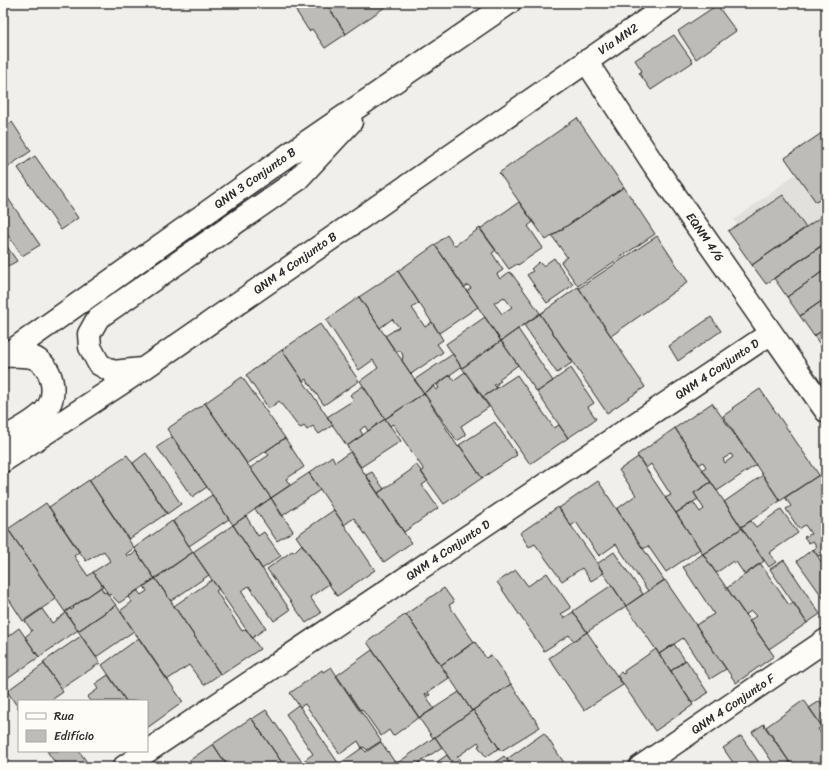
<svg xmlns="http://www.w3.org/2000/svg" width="829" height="770" font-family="Sriracha,sans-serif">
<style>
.built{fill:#e1e0dc}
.building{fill:#bdbcb8;stroke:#2b2b2b;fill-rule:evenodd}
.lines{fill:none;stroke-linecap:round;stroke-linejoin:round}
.minor-casing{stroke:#2b2b2b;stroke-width:25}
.secondary-casing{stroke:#2b2b2b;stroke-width:25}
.minor{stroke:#fdfcf7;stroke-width:22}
.secondary{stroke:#fdfcf7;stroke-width:22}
.labels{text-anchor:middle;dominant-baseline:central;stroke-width:4;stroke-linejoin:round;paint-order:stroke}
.street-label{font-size:12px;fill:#2b2b2b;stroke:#fdfcf7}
</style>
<rect width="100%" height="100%" fill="#f0efeb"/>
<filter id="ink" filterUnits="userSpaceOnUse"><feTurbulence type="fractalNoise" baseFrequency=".025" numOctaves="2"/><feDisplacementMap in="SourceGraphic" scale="8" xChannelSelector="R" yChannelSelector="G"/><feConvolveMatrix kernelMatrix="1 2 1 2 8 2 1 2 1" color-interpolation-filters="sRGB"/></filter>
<g filter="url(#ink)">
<!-- built -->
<path class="built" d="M826 151V354L734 220Z"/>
<!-- building -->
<path class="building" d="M291 3H326L346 34 325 48 312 29 309 31Z
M326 3H391L346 34Z
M717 5 736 31 696 59 678 31Z
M674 35 693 62 651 90 639 73 642 71 635 60Z
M577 118 624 187 546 240 499 173Z
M12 122 31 151 3 170V128Z
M826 130V196L816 202 785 158Z
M35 156 78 218 61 230 18 168Z
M624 187 655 234 578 286 561 262 567 257 552 236Z
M3 191 40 245 22 256 3 228Z
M783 195 806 228 752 265 728 231Z
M519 202 533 222 528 226 543 248 518 265 517 264 509 269 480 229Z
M822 216 826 222V243L766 284 752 265Z
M480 228 496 250 492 253 503 270 497 274 500 279 509 272 512 274 540 313 501 341 467 291 471 288 468 285 464 288 435 245 447 235 454 246ZM504 297 512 307 502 314 494 303Z
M657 236 688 282 611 336 579 288Z
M3 241 17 261 3 269Z
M825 243 826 269 787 297 774 278Z
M435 245 478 307 439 333 398 271Z
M554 258 573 285 547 303 527 275 533 271 531 269 539 262 543 266Z
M826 269V298L800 316 787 297Z
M398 271 419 303 412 308 425 327 432 322 443 340 437 344 443 352 411 374 402 361 403 356 401 351H395L385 336 399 327 392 319 380 328 359 297Z
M578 287 645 387 607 413 540 314Z
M359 297 424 393 385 419 360 381 378 368 373 360 359 370 326 320Z
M826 298V328L814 336 800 316Z
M540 314 573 362 557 373 524 325Z
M485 317 501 341 462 368 446 344Z
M711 317 721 331 678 361 669 346Z
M320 324 359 381 324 405 306 379 303 381 282 350Z
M826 328V352L814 336Z
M518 329 553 381 537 392 501 341Z
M501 341 518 365 499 379 501 381 497 383 498 384 494 385 497 388 483 397 462 368Z
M282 350 333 425 319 434 313 426 307 430 304 426 301 428 298 426 279 401 269 409 246 375Z
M453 354 461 367 424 393 414 380Z
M571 368 594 403 588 407 596 419 568 438 537 392Z
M465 372 489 407 461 426 466 435 457 441 424 393 433 386 436 390 439 388 437 385 450 375 454 380Z
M517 375 554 428 559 425 568 438 530 464 483 397Z
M242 377 285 438 247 464 205 403Z
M363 386 385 419 368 431 365 426 360 430 363 435 347 446 327 417 354 400 350 395Z
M760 389 819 475 780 501 723 416 733 409 732 408Z
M424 393 458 447 460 446 482 478 444 504 421 472 424 470 393 424 390 426 385 419Z
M205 403 271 498 233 525 167 429Z
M712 403 756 465 717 491 702 470 706 467 703 462 699 465 675 428ZM731 454 733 457 725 463 723 459Z
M385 419 401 441 361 467 347 446Z
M495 422 517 455 482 478 459 445Z
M675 428 711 482 694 493 698 499 676 513 665 498 671 495 651 464 646 468 637 455Z
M172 437 207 487 192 497 157 447Z
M285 438 304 467 286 479 290 485 271 498 250 468 269 455 266 451Z
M350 452 411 543 384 562 354 518 344 525 309 473 332 456 335 462Z
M146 453 181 504 167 514 133 463Z
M127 455 167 513 129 539 89 480Z
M638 457 700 549 666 572 648 546 643 549 617 509 636 495 619 470Z
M416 464 428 481 422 485 438 508 404 532 378 493 411 470V468Z
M372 472 384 489 378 493 366 475Z
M309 473 320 490 282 516 271 498Z
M763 475 780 501 741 527 724 502Z
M819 475 826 486V569L822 563 824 560 820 555 818 556 813 550 817 547 813 541 809 543 804 537 811 534 805 525 799 529 786 509 791 506 785 497Z
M89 480 134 548 126 554 127 556 130 554 131 556 136 551 155 579 119 603 110 594 109 595 93 572 110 561 104 551 86 561 49 507Z
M598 481 664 580 648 591 616 544 599 556 576 522 571 526 559 508Z
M711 482 742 528 703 554 676 513 693 502 700 512 704 509 694 493Z
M212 495 229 519 189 546 173 521Z
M271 498 293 531 277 541 255 509Z
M46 503 79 552 74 556 88 576 93 572 103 586 65 612 8 529Z
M558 507 604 573 591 581 582 568 562 581 535 544 529 547 520 533Z
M781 509 798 533 769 553 776 562 769 567 741 527 751 521 756 527Z
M334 510 375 570 337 596 296 536Z
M246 516 258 536 264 532 281 556 262 569 233 525Z
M172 521 193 552 155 579 134 548Z
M3 522 56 599 23 621 3 590Z
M233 525 290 610 274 621 249 586 241 591 266 628 252 638 193 552Z
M742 528 764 561 745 575 736 562 734 563 733 561 716 573 703 554Z
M302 544 329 584 310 597 321 613 306 623 267 569 292 551 294 552Z
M813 549 826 569V602L797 561Z
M193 552 209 575 171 601 155 578Z
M614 552 643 594 626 606 597 564Z
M703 554 774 656 736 683 696 625 714 614 683 567Z
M784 560 820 614 807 623 770 569Z
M760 563 789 605 794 603 807 623 769 649 749 621 756 616 751 611 745 615 727 588Z
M516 570 528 586 547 573 571 608 561 614 564 618 573 612 587 632 574 641 569 635 544 651 497 582Z
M155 578 220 674 204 685 189 665 167 680 120 611 132 602 128 597 137 590 141 595 147 591 144 586Z
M212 580 219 589 216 591 242 631 246 629 260 649 221 675 174 606Z
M665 580 726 669 710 679 683 638 659 654 626 606Z
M612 585 626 606 587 632 573 611Z
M101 587 104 593 106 592 116 605 78 631 65 612 70 608 71 610 74 608 73 607Z
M444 588 454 602 449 605 474 642 441 665 406 614Z
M116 605 134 631 96 657 78 631Z
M42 609 52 623 66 613 78 630 39 657 25 637 32 631 25 621Z
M406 614 449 678 428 692 430 695 428 696 426 693 425 694 434 709 419 718 367 642Z
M19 628 39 657 3 682V640Z
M587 632 623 685 584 710 549 658Z
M81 636 100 663 61 689 43 662Z
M139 638 183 702 147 728V701H126L102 665Z
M475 642 486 658 491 655 511 684 472 711 441 665Z
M674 644 685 660 671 671 659 654Z
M656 649 693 705 655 731 617 675 621 672 623 674 625 673 624 671Z
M372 650 419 717 393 736 389 730 381 736 362 709 359 710 336 676Z
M686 660 708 693 692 703 671 671Z
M44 664 63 692 50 701H19V709L7 691Z
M331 667 381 741 367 750 364 747 362 748 358 741 340 754 305 704 300 707 290 693 322 670 323 672Z
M108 675 126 701H90L87 697 98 689 95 684Z
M511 684 540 727 501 751 473 710Z
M459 692 472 711 433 738 419 718Z
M804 700 822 726 818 729 826 740V758L812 767H793L766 727Z
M820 701 826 709V732L809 708Z
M298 705 300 707 341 767H285L252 719 266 710 302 762 313 754 286 714Z
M473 710 499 748 486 757 478 746 480 745 478 742 457 757 460 760 454 765 435 737Z
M251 718 252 719 285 767H228L213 744Z
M764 724 765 727 793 767H781L778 764 775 766 752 732Z
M544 733 567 767H512L507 759Z
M741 736 762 767H736L723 748Z
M435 737 442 747 413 767H398L396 764Z
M381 742 396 764 392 767H341L339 764 362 748 366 752Z
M213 744 228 767H180Z
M47 751H79L89 765 85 767H58Z
M447 755 454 765 455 767H441L437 762Z
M504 756 512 767H487L500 759Z"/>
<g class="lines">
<!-- minor casing -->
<g class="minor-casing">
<path id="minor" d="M586 61 654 165 826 411
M124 767 771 333
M640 767 826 640"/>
</g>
<!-- secondary casing -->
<g class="secondary-casing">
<path id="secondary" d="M3 357 295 150 509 3
M142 369 113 372 99 364 90 347 89 334 98 318 296 181 351 122
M3 439C16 431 33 423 44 412 58 398 54 371 38 360 30 354 14 356 4 356
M3 461 143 369 671 3"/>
</g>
<!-- minor -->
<use href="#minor" class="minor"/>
<!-- secondary -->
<use href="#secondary" class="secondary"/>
</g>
</g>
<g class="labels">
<!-- street labels -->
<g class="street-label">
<text transform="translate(618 39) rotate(-34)">Via MN2</text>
<text transform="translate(255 178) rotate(-35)">QNN 3 Conjunto B</text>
<text transform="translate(705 237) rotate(55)">EQNM 4/6</text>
<text transform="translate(295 263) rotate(-35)">QNM 4 Conjunto B</text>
<text transform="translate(717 369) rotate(-34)">QNM 4 Conjunto D</text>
<text transform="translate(448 550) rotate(-34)">QNM 4 Conjunto D</text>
<text transform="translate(733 704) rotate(-34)">QNM 4 Conjunto F</text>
</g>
</g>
<!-- margin -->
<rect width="829" height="770" fill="none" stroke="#fdfcf7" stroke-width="16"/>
<rect x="8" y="8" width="813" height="754" fill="none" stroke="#2b2b2b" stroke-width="1.5" filter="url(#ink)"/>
<!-- legend -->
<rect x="18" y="700" width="130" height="52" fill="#fdfcf7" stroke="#a9a8a5"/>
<rect x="26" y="713" width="20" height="6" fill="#fdfcf7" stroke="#a9a8a5"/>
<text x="54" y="720" font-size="12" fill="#2b2b2b">Rua</text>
<rect x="26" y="730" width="20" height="12" fill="#bdbcb8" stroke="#a9a8a5"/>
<text x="54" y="740" font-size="12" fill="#2b2b2b">Edifício</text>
</svg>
